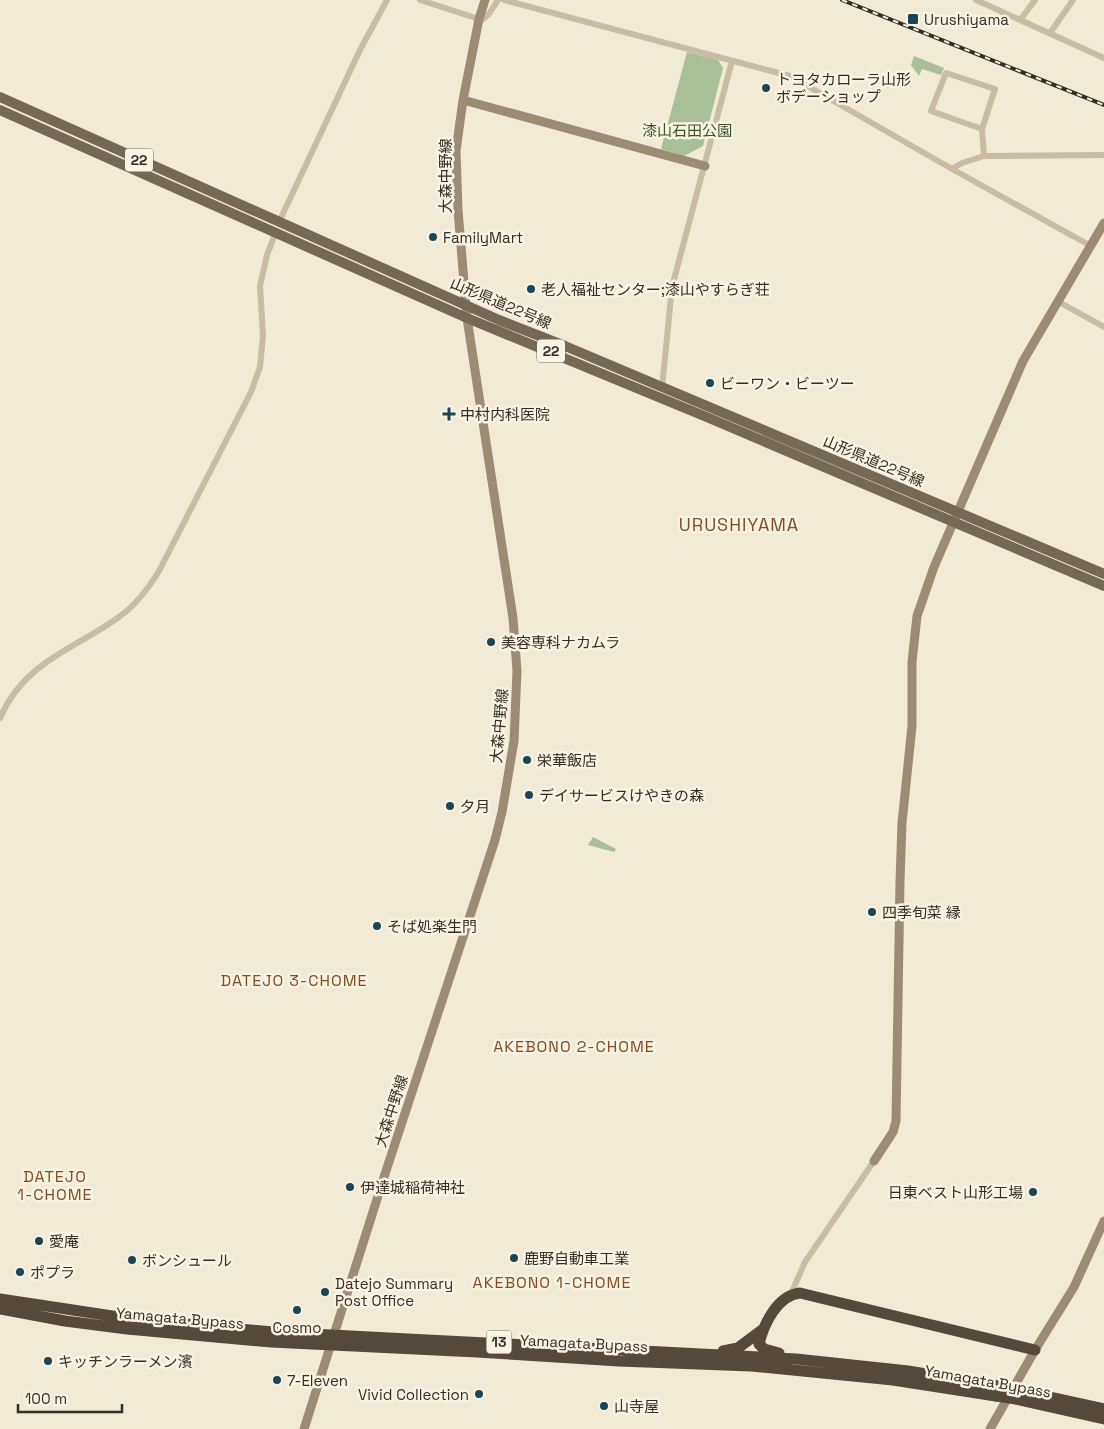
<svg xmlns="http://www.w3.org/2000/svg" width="1104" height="1429" font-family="'Space Grotesk','Noto Sans JP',sans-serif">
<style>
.green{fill:#a9bf97}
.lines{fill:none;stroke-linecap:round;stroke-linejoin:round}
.street{stroke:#c8bca3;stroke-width:6}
.secondary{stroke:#9c8c75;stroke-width:9}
.primary{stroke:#766856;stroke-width:10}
.highway{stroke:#55493c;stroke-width:11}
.rail-casing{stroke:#332d25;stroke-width:4}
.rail{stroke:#f9f3e3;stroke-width:2;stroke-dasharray:5.5;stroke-linecap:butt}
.highway-bridge{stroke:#55493c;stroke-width:11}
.poi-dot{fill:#1b4455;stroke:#f9f3e3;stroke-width:2}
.labels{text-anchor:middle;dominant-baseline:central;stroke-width:5;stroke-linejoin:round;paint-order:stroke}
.shield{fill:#f9f3e3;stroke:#6e685e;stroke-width:1}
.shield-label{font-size:14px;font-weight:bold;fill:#332d25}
.poi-label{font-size:15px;fill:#332d25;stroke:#f9f3e3;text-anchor:start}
.park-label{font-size:15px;fill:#3a5229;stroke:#f9f3e3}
.street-label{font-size:15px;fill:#332d25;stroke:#f9f3e3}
.neighbourhood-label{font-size:16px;letter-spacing:1px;fill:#824c1e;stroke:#f9f3e3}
.quarter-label{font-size:18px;letter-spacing:1px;fill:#824c1e;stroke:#f9f3e3}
</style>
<rect width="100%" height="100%" fill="#f1ead7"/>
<!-- green -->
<path class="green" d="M687 52 718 60 723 68 703 146 684 156 661 149Z
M914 56 944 68 941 75 922 69 919 76 911 65Z
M593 837 616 849 614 852 588 845Z"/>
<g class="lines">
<!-- street -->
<path class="street" d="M420 0 482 20 489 14 498 0
M504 0 790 76 952 169 1091 246
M976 0 1104 58
M1021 19 1035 0
M1050 33 1073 0
M982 129 995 89 946 73 931 111 982 129 984 156
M952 169 962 163 984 156 1104 155
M279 222 360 50 387 0
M1059 302 1104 327
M662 388 672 287 732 61
M0 718C24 662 73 650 119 617 136 605 148 589 159 571L251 392 260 367 263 336 260 286 267 255 276 232
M791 1294 805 1262 874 1161"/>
<!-- secondary -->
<path class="secondary" d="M463 100 705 166
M874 1161 893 1132 896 1121 900 881 902 823 912 726V662L917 616 934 567 1023 361 1104 223
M304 1429 385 1174 495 840 502 812 514 741 517 671 513 618 467 318 458 210 456 151 463 100 479 19 485 0
M990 1429 1035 1350 1074 1287 1104 1221"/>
<!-- primary -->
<path class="primary" d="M0 97 499 320 565 346 1104 574
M0 110 467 318 709 418 1104 586"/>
<!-- highway -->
<path class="highway" d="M0 1299 132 1319 273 1332 796 1359 908 1371 998 1386
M0 1309 65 1321 127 1329 271 1342 477 1352 619 1361 751 1366 893 1380 996 1396
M723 1351 738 1348 762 1330
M779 1353 764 1349 759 1344C764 1323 778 1295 800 1293L1035 1350
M1018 1390 1104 1409
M1016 1399 1104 1419"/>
<!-- rail casing -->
<g class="rail-casing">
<path id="rail" d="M842 0 1104 105"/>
</g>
<!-- rail -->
<use href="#rail" class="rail"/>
<!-- highway-bridge -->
<path class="highway-bridge" d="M998 1386 1018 1390
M996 1396 1016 1399"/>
</g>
<!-- markers -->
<g class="poi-dot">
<rect x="907" y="13" width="12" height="12" rx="2.5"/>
<circle cx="766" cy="88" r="5"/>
<circle cx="433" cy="237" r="5"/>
<circle cx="531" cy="289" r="5"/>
<circle cx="710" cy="383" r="5"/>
<path d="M446.5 406.5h5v5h5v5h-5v5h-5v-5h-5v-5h5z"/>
<circle cx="491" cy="642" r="5"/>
<circle cx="527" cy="760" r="5"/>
<circle cx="529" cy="795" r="5"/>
<circle cx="450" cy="806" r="5"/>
<circle cx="872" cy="912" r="5"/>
<circle cx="377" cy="926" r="5"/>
<circle cx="350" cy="1187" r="5"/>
<circle cx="1033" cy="1192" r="5"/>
<circle cx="39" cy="1241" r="5"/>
<circle cx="514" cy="1258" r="5"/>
<circle cx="132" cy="1260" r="5"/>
<circle cx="20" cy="1272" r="5"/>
<circle cx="325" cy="1292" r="5"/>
<circle cx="297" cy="1310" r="5"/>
<circle cx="48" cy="1361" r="5"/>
<circle cx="277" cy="1380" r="5"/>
<circle cx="479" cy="1394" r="5"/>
<circle cx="604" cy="1406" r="5"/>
</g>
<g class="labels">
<!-- shield labels -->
<g class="shield">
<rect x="125" y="148.5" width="28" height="23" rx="4"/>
<rect x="537" y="339.5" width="28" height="23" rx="4"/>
<rect x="486.5" y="1330.5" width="25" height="23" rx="4"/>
</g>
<g class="shield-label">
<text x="139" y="160">22</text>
<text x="551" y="351">22</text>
<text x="499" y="1342">13</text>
</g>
<!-- poi labels -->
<g class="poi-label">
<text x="924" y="19">Urushiyama</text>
<text x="776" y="79">トヨタカローラ山形<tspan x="776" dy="17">ボデーショップ</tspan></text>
<text x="443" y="237">FamilyMart</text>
<text x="541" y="289">老人福祉センター;漆山やすらぎ荘</text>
<text x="720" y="383">ビーワン・ビーツー</text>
<text x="460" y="414">中村内科医院</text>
<text x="501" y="642">美容専科ナカムラ</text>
<text x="537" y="760">栄華飯店</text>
<text x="539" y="795">デイサービスけやきの森</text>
<text x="460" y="806">夕月</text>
<text x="882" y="912">四季旬菜 縁</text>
<text x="387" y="926">そば処楽生門</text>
<text x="360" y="1187">伊達城稲荷神社</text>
<text x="1023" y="1192" text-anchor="end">日東ベスト山形工場</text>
<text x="49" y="1241">愛庵</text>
<text x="524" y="1258">鹿野自動車工業</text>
<text x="142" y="1260">ボンシュール</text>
<text x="30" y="1272">ポプラ</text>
<text x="335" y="1283">Datejo Summary<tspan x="335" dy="17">Post Office</tspan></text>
<text x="297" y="1327" text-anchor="middle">Cosmo</text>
<text x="58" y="1361">キッチンラーメン濱</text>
<text x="287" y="1380">7-Eleven</text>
<text x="469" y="1394" text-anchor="end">Vivid Collection</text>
<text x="614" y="1406">山寺屋</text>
</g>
<!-- park labels -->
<g class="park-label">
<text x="687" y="130">漆山石田公園</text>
</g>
<!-- street labels -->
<g class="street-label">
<text transform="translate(445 176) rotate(-90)">大森中野線</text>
<text transform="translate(501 303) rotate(23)">山形県道22号線</text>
<text transform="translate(874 461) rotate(23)">山形県道22号線</text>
<text transform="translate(499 726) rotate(-85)">大森中野線</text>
<text transform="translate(391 1111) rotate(-72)">大森中野線</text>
<text transform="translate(180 1318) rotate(5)">Yamagata Bypass</text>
<text transform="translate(584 1343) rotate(3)">Yamagata Bypass</text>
<text transform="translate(988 1381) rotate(10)">Yamagata Bypass</text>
</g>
<!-- neighbourhood labels -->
<g class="neighbourhood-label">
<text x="294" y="980">DATEJO 3-CHOME</text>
<text x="574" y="1046">AKEBONO 2-CHOME</text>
<text x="55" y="1176">DATEJO<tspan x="55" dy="18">1-CHOME</tspan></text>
<text x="552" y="1282">AKEBONO 1-CHOME</text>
</g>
<!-- quarter labels -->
<g class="quarter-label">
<text x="739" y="524">URUSHIYAMA</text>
</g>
</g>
<!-- scale -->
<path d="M18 1404v8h104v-8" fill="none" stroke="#332d25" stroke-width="2.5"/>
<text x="25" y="1404" font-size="15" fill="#332d25" stroke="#f9f3e3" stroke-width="4" paint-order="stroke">100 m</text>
</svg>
